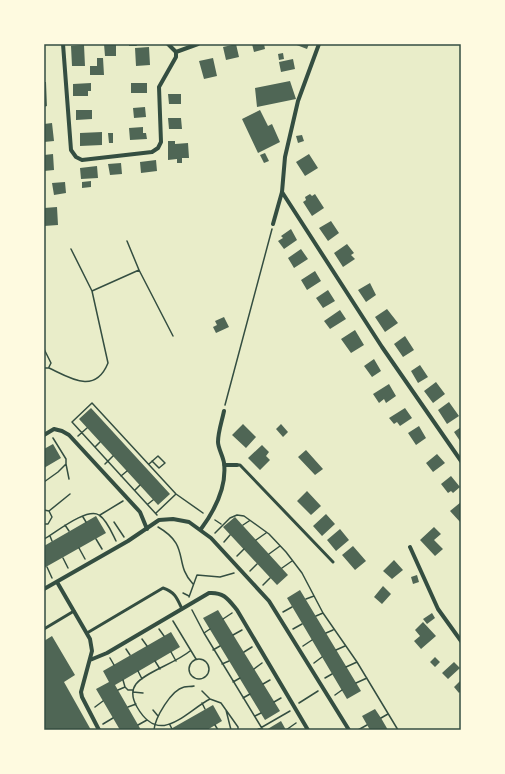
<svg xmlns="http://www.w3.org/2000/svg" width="505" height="774" font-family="Spectral,serif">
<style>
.building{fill:#4f6655}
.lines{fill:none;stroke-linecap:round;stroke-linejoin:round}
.path{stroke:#344e41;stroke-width:1.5}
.service{stroke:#344e41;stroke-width:3}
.minor{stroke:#344e41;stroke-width:4}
.neatline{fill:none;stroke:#344e41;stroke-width:1.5}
</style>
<rect width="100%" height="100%" fill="#e9edc9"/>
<!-- building -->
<path class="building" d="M104 44H116V56H105Z
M129 44H136L137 46H129Z
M236 44 239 57 226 60 223 47Z
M252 44H264L265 49 254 52Z
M294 44H309L307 49Z
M84 45 85 66H72L71 46Z
M149 47 150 65 136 66 135 48Z
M283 53 284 59 279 60 278 54Z
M97 58H103L104 75H90V66H97Z
M213 58 217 76 204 79 199 61Z
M293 59 295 69 281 72 279 62Z
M290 81 296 99 257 107 255 88Z
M44 82H46L47 106 44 107Z
M91 83V91H88V96H73V84Z
M131 83H147V93H131Z
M168 94H181V104H169Z
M145 107 146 117 134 118 133 108Z
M76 110H92V119L76 120Z
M260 110 268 126 272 124 280 142 258 153 242 119Z
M168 118H181L182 129H169Z
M52 123 54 141 44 142V124Z
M143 127V133H146L147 139 130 140 129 128Z
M102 132V145L80 146V133Z
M108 133H113V143H109Z
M302 135 304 141 298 143 296 136Z
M168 141H175V144L188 143 189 158H182V163H177V159L168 160Z
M265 153 269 161 264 163 260 155Z
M53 154 54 170 44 171V155Z
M309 154 318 168 305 176 296 162Z
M156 160 157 171 141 173 140 162Z
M121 163 122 174 110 175 108 164Z
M97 166 98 178 81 179 80 168Z
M91 181V187L82 188V182Z
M65 182 66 193 54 195 52 183Z
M310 194 312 196 315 194 324 208 312 216 303 202 306 200 305 197Z
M57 207 58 225 44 226V208Z
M331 221 339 233 328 241 319 228Z
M291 229 297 240 284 249 278 241 283 238 281 236Z
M347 244 354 253 351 255 355 259 343 267 334 253Z
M301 249 308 259 294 268 288 258Z
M315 271 321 281 307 290 301 280Z
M370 283 376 295 366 302 358 290Z
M328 290 335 301 323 308 316 298Z
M387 309 398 323 385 332 375 317Z
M340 310 346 319 330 329 324 321Z
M224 317 229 327 216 333 213 327 217 325 215 321Z
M355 330 364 345 351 353 341 339Z
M405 336 414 350 403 357 394 344Z
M374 359 381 371 372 377 364 366Z
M420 365 428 377 418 383 411 371Z
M436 382 445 394 433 403 424 391Z
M389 384 396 396 386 403 384 399 379 403 373 394Z
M449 402 459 416 447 424 438 410Z
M91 408 170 494 158 505 79 419Z
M405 408 412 418 400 426 397 422 394 424 389 418Z
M243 424 256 437 246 448 232 435Z
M281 424 288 432 283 437 276 429Z
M419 426 426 438 416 445 408 433Z
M461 427V440L460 441 454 432Z
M53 444 61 458 44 468V449Z
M262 445 269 452 266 456 270 460 260 470 248 458Z
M306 450 323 469 315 475 298 457Z
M437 454 445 463 433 472 426 463Z
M451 476 460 487 453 493 451 491 448 493 441 484Z
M307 491 321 506 311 515 297 501Z
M461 502V523L450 511Z
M326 514 335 524 322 536 313 526Z
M96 516 106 533 44 568V546Z
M235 517 288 575 277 585 223 527Z
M434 527 441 534 434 540 443 549 435 556 420 540Z
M340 529 349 540 336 551 327 540Z
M353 546 366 561 355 570 342 555Z
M394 560 403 570 392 579 383 571Z
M417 575 419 582 413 584 411 577Z
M383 586 391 594 382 604 374 597Z
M300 590 361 691 347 699 287 598Z
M218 610 280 711 265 720 203 618Z
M432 613 435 618 427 624 423 619Z
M423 622 436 636 421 649 414 641 420 636 415 630Z
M171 632 180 647 115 685 141 730H120L96 689 109 682 103 671Z
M52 636 75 675 64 682 91 730H45L44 728V641Z
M435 657 440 662 435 667 430 662Z
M454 662 460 668 448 679 442 673Z
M461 680V691L459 693 454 687Z
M213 705 222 721 207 730H169Z
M375 709 381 718 388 730H370L362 716Z
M281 721 286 730H266Z"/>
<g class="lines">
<!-- path -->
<path class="path" d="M127 241 139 270
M71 249 92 291
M44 349 51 363 49 367
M44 368H49C70 378 95 395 108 363L92 291 139 270 173 336
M225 405 272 229
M78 436 87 428
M95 447 100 442
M66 464 69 479
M105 464 113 456
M149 464 158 456 165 463 159 468 152 461
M121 476 127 471
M44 482 58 472 66 464V459L53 438
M135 490 140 485
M148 504 153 500
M44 510 49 511 52 517 48 524H44
M49 511 70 494
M156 513 176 494
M100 515 123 501
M157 515 72 422 92 403 176 494 203 513
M83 517 86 522
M215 520 221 524
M114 522 124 537
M65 525 69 531
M243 525 249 521
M158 527C191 546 173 563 193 584
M215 533 230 518 237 515 244 516 269 534 286 552 302 573 323 613 357 662 398 730
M50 536 52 541
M44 539C55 533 87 507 99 515 107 520 112 533 116 541
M96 539 102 549
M256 540 266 533
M224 542 230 535
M79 548 85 559
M269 554 280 546
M237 556 244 549
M63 558 68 568
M47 567 52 578
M282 568 292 561
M250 571 257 564
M263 585 270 578
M183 593 189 596
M189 597 197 575 220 577 234 573
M306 599 314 596
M192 610 204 633 263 730
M283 612 292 607
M316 616 323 613
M223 619 232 613
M173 621 196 659
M159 629 164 636
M293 629 302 624
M204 633 210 629
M326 633 333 630
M233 635 242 630
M142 639 147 646
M303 646 312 640
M126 649 130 655
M213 650 220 646
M336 650 345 646
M190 651C176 663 145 672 136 684 130 692 133 700 137 707 160 747 185 712 210 699L221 703 238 727V730
M171 652 176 661
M244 652 252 647
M110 658 114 665
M189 669a10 10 0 1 1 20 0a10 10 0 1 1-20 0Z
M155 661 160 669
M314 663 322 657
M222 664 229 661
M346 667 357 662
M254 669 262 663
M138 671 142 679
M325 678 332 674
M123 680 125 687 128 690H133
M233 682 240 678
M356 683 367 678
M263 684 270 680
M118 690 125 687
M202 691 210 699
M133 692 143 693
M335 695 342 690
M243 698 250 694
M274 702 281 698
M202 703 205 709
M299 703 318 691
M95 707 103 701
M128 707 136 704
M153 710 158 716
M226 710 231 730
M255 716 261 713
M381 718 388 714
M103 724 113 718
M138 725 147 720
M170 725 172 729
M215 725 218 730
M154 730C155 718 171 690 184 687 187 686 191 687 194 686
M257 730 290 711
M286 730 296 723
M358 730 367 725"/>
<!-- service -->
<path class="service" d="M237 465H240L333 562
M44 629 74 611
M87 633 163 588C175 592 177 598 182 609"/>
<!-- minor -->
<path class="minor" d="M63 44 71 150 76 157 82 160 152 152 158 148 161 142 159 87 176 57V52L198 44
M168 44 176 52
M282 192 382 347 461 461
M273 224 282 192 285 157 298 101 319 44
M44 435 54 429 62 431 69 435 140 512 147 529
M224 465H237
M201 529C215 510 227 487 224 463 223 456 218 448 218 442 218 432 222 421 224 411
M410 547 438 609 461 641
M57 582 90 639 92 651 81 692 82 697 99 730
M44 589 128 541 159 520 173 519 189 522 211 538 269 601 349 730
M90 660 107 653 209 593C224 592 228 599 237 610L308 730"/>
</g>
<!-- border -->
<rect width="505" height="774" fill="none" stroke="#fefae0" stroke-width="90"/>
<rect x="45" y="45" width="415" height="684" class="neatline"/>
</svg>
